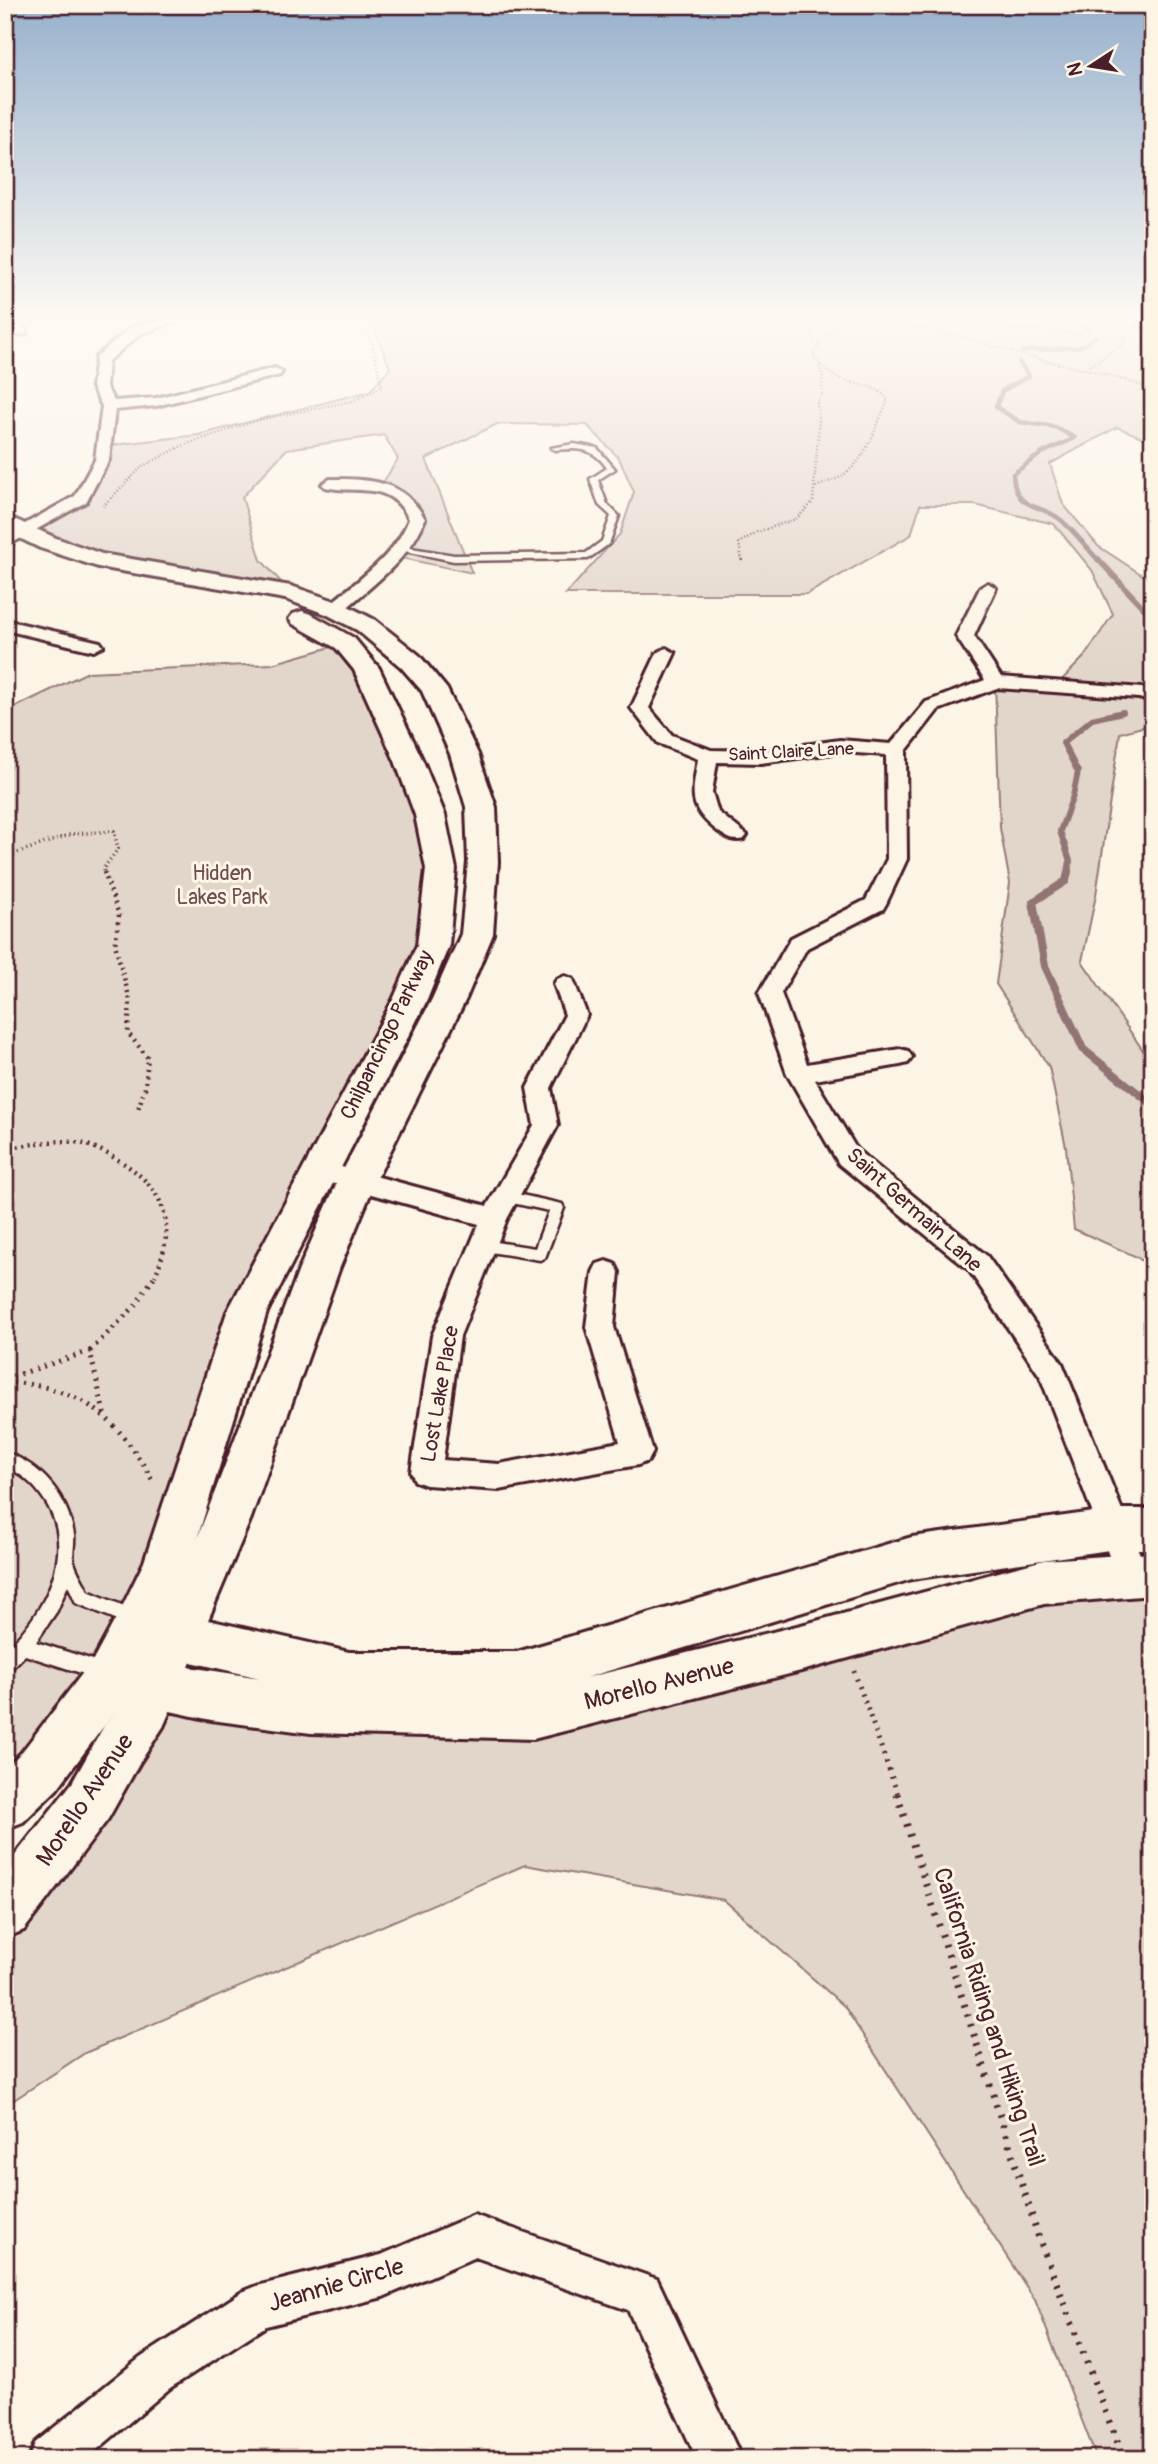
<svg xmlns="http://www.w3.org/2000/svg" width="1158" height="2464" font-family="Pangolin,sans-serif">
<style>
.green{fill:#e2d5ca;stroke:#967a7a;stroke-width:2}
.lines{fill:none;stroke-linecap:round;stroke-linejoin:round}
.stream-far2{stroke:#917474;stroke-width:4.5}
.stream-far1{stroke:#917474;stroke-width:6}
.stream{stroke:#917474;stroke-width:8}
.lane-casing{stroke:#4a1f2b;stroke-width:5}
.street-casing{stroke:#4a1f2b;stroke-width:6}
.secondary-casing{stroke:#4a1f2b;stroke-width:6}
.path-far4{stroke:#4a1f2b;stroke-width:2.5;stroke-dasharray:1 2.5;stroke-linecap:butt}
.path-far3{stroke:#4a1f2b;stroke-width:3.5;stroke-dasharray:1 3.5;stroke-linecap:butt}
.path-far2{stroke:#4a1f2b;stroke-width:4.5;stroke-dasharray:2 4.5;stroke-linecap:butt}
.path-far1{stroke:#4a1f2b;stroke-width:5;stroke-dasharray:2 6;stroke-linecap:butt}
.path{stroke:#4a1f2b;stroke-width:7;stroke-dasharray:2.5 8;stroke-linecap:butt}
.lane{fill:#fcf5e5;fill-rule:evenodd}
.street{fill:#fcf5e5;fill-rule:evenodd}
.secondary{fill:#fcf5e5;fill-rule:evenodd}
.labels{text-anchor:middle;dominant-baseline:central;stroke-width:6;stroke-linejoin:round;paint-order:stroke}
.far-street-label{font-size:18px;fill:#4a1f2b;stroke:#fcf5e5}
.park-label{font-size:21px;fill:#704c53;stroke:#fcf5e5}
.street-label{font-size:21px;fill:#4a1f2b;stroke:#fcf5e5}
.near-street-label{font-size:24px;fill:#4a1f2b;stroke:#fcf5e5}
</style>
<rect width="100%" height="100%" fill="#fcf5e5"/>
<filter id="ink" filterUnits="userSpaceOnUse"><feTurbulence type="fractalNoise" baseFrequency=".0143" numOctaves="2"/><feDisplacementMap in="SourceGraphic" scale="14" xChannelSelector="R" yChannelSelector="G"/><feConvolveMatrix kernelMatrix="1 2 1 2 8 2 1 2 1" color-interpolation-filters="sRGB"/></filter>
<g filter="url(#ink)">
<!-- green -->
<path class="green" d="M370 318H1153V442L1117 427 1050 464 1063 504 1098 546 1153 582V724L1120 733 1096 895 1082 961 1153 1065V1270L1137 1257 1074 1229 1066 1147 1049 1067 996 984 1010 883 1000 828 995 682 1056 686 1084 657 1113 614 1092 570 1054 524 975 505H920L911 535 807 594H566L620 534 634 492 619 458 587 425 497 424 426 459 472 573 393 556 417 519 380 487 398 459 384 435 287 449 242 497 261 560 291 593 98 560 23 532 81 499 104 446 198 435 370 391 390 368Z
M345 643 430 815 433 945 326 1157 166 1566 5 1804V712L88 672 272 664Z
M1153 1574V2459H1097L1035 2300 844 2006 724 1900 525 1865 85 2053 5 2106V1911L146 1710 533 1715Z"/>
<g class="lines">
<!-- stream-far2 -->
<path class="stream-far2" d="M1073 318 1089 330
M1023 351 1080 347 1096 337
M1019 362 1029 376 1002 391 996 407 1020 422 1055 427 1075 438 1042 453 1013 474C1015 512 1039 502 1061 520 1075 532 1087 548 1099 561"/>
<!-- stream-far1 -->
<path class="stream-far1" d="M1098 559 1153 618
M1068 873 1070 861 1060 831 1073 796 1078 772 1063 743 1092 719 1123 712"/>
<!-- stream -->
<path class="stream" d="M1068 872 1066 881 1033 902 1045 966 1083 1049 1153 1105"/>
<!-- lane casing -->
<g class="lane-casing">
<path id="lane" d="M1139 323 1153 324V328L1137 326Z
M574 444 597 448 615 469 598 480 607 504 619 516 609 544 588 559 454 561 395 549 399 546 454 555 586 553 602 541 611 516 599 505 590 479 607 468C593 447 578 448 555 450L551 448Z
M508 1192 562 1204 564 1208 545 1258 540 1260 478 1250 476 1246 478 1242 483 1240 535 1248 549 1211 503 1201 501 1197Z
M5 1452C42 1465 68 1496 74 1535 75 1544 72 1554 74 1562 77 1572 84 1582 88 1591L141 1613 144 1619 141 1625 135 1627 76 1603 68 1585 57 1611 36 1642 112 1666 115 1672 112 1678 106 1681 25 1655 11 1669 5 1671V1651C42 1615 76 1557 48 1506 38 1488 24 1475 5 1466Z"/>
</g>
<!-- street casing -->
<g class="street-casing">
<path id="street" d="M5 318H14L27 331 26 334 5 337V329L11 328 5 323Z
M166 318H185L140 334 108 361 106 387 114 401 156 398 275 368 282 372 280 375 156 406 115 410 109 460 86 502 5 547V535L75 496 95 460 102 406 92 387 96 357 130 328Z
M330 479C370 479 404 480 425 519 410 559 372 585 341 613L335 614 327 609 329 605C358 580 395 556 409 519 389 479 359 495 325 487L322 484Z
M988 583 996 588 974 636 1001 677 1142 688 1153 691V702L1139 698 997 688 938 710 906 751 907 859 886 904 883 909 807 948 781 993 807 1064 900 1049 908 1051 912 1057 908 1063 900 1065 815 1080 857 1150 987 1256 1062 1363 1148 1574 1143 1584 1132 1589 1121 1584 1116 1574 1040 1376 969 1270 839 1164 787 1074 759 993 791 938 866 900 887 859 886 755 840 752 761 763 717 762 712 792 718 812 747 835 744 839C733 842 728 838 719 832 687 808 692 795 698 759L658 743 631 708 657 653 666 648 675 653 649 708 672 735 711 750 761 751 840 740 891 744 926 702 985 680 956 636 980 588Z
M5 620 100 642 103 646 94 651 5 630Z
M565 976 573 979 587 1015 551 1088 558 1125 507 1219 460 1336 443 1460 499 1464 620 1442 586 1327 593 1272 597 1264 606 1261 615 1264 619 1272 614 1327 653 1452 648 1461 638 1465 499 1490 426 1485 415 1481 411 1472 432 1336 479 1224 310 1177 306 1170 310 1163 319 1161 487 1206 534 1125 527 1088 565 1015 554 984 557 979Z
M474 2215 657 2279 742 2459H697L628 2310 475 2257 383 2297 266 2326 170 2388 86 2459H29L35 2443 140 2358 242 2292 257 2286 381 2255Z"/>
</g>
<!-- secondary casing -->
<g class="secondary-casing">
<path id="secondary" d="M5 515 56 538 102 554 291 586 344 604 375 620 419 655 447 689 478 754 496 807 498 862 493 934 466 999 376 1180 340 1267 251 1518 208 1620 349 1652H517L912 1537 1116 1509H1153V1549H1116L912 1579 585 1678 805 1624 1044 1560 1153 1553V1595L1044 1604 805 1670 533 1739 311 1733 211 1720 170 1711 163 1727 140 1762 108 1819 24 1930 5 1938V1868L72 1783 104 1726 124 1699 57 1789 23 1822 5 1829V1768L21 1753 95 1657 123 1605 144 1562 227 1312 393 1000 417 945 426 869 415 815 395 761 354 670 336 648 293 624 289 619 293 614 302 611 311 614 354 638 379 668 423 761 445 815 456 869 449 945 427 1000 267 1312 197 1539 300 1267 338 1180 432 999 461 934 468 862 466 807 450 754 422 691 401 667 357 630 326 614 285 599 98 567 40 548 5 531ZM191 1662 260 1678 189 1667Z"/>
</g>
<!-- path-far4 -->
<path class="path-far4" d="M810 318 815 344
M965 318 1005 328 1128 338
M1128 336 1123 344 1090 366 1091 370 1153 389
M816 487C824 483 834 481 842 476 867 460 876 425 888 400 870 375 840 394 815 358L813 355C819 343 824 333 837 327 888 304 1030 363 1091 370
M103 506 143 466 184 445 258 420 352 401 382 387 372 343 355 318
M742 561 739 543 757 532 796 519 813 502 819 421 817 403 822 394 823 377 819 366"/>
<!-- path-far3 -->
<path class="path-far3" d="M742 559V562
M5 857 72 834 114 831 118 849 103 869 104 873"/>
<!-- path-far2 -->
<path class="path-far2" d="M104 872 119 915 115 944 130 1000 128 1033 148 1058 145 1088 137 1112
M5 1149C30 1145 55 1138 80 1143 94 1146 108 1154 120 1161 167 1190 177 1226 155 1276"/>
<!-- path-far1 -->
<path class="path-far1" d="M90 1351 135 1306 156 1274
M5 1379 90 1351 105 1417
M5 1382C83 1386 117 1417 154 1483
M854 1671 898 1795"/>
<!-- path -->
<path class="path" d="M897 1794 1038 2235 1124 2459"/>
<!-- lane -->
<use href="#lane" class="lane"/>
<!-- street -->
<use href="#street" class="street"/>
<!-- secondary -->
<use href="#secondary" class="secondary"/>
</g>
</g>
<!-- sky -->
<linearGradient id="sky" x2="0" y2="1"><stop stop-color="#98b1cd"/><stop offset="0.48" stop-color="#fefaf3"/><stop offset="1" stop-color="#fefaf3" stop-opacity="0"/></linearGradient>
<rect width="1158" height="663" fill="url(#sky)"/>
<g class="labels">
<!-- far-street labels -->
<g class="far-street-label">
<text transform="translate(791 752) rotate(-3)">Saint Claire Lane</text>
</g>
<!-- park labels -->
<g class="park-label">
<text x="222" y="873">Hidden<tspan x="222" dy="24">Lakes Park</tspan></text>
</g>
<!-- street labels -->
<g class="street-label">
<text transform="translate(387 1035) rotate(-64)">Chilpancingo Parkway</text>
<text transform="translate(914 1210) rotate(42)">Saint Germain Lane</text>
<text transform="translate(440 1394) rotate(-80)">Lost Lake Place</text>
</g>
<!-- near-street labels -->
<g class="near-street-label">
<text transform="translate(659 1684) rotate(-14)">Morello Avenue</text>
<text transform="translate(85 1800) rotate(-56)">Morello Avenue</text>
<text transform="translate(989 2017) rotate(72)">California Riding and Hiking Trail</text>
<text transform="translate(336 2285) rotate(-16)">Jeannie Circle</text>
</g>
</g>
<!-- margin -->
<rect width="1158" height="2464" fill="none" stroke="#fcf5e5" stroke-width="28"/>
<rect x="14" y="14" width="1130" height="2436" fill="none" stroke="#4a1f2b" stroke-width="2.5" filter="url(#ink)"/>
<!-- north arrow -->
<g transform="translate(1091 66) rotate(258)" stroke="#fcf5e5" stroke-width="5" paint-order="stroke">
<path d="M0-5L12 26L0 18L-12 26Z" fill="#4a1f2b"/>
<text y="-10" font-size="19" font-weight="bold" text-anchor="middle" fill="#4a1f2b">N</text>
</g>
</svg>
